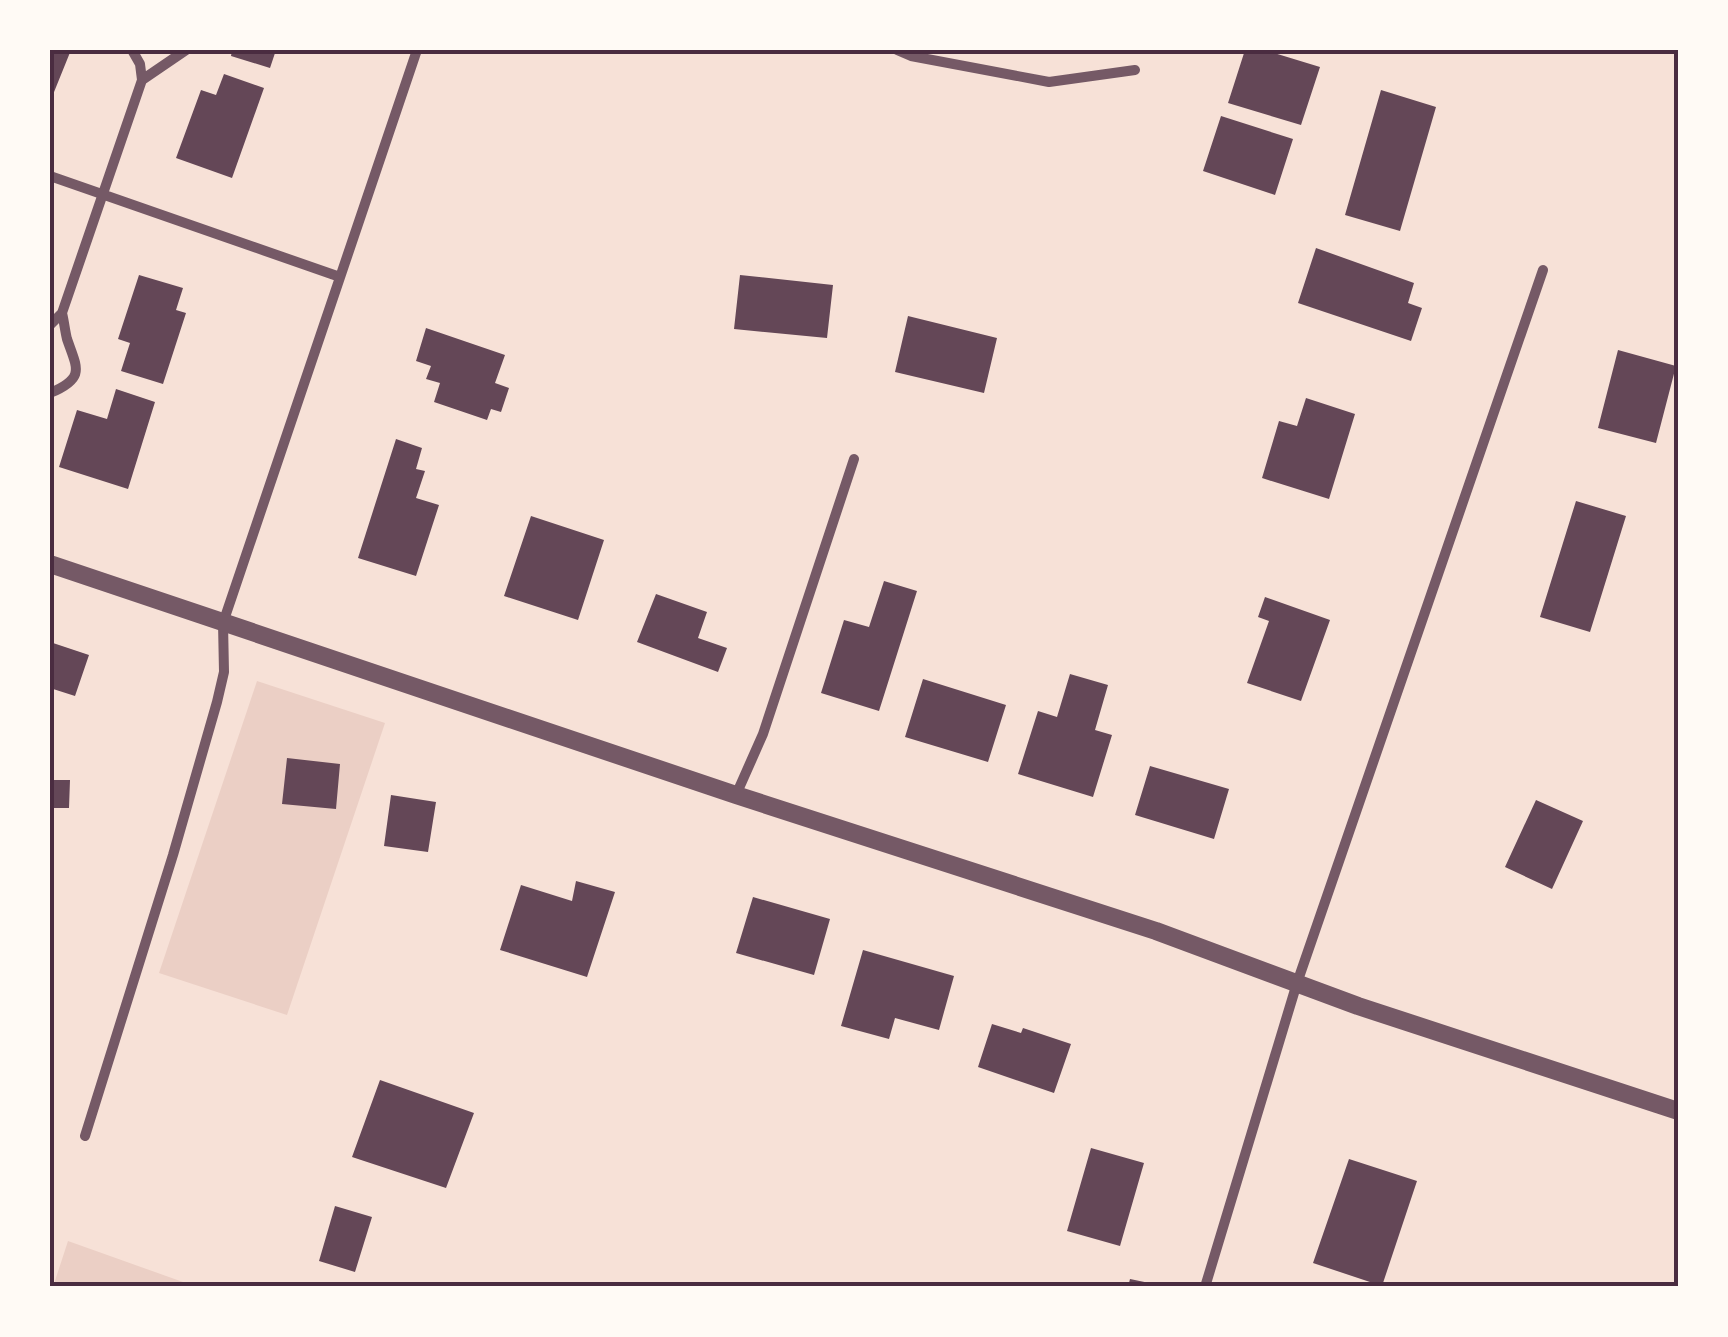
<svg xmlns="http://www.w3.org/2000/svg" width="1728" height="1337" font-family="Manrope,sans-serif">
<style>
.green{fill:#ebcfc5}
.building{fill:#644757}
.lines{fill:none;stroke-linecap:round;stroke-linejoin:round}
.minor{stroke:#755966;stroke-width:10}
.tertiary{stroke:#755966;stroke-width:18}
.neatline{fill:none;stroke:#4a2c40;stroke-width:4}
</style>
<rect width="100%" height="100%" fill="#f7e1d7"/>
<!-- green -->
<path class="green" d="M257 681 385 723 287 1015 159 973Z
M68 1241 197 1287H53Z"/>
<!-- building -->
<path class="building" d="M50 50H71L50 102Z
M232 50H276L270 68 231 56Z
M1245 50H1264L1320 67 1301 125 1228 103Z
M224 74 264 88 232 178 176 158 201 90 216 95Z
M1381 90 1436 107 1400 231 1345 215Z
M1221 116 1293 139 1275 195 1203 171Z
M1316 248 1414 283 1408 303 1422 308 1411 341 1298 303Z
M139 275 183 288 176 310 186 313 163 384 121 371 130 343 118 339Z
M740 275 833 285 827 338 734 329Z
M908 316 997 338 984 393 895 372Z
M426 328 505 355 495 383 509 388 501 412 491 409 487 420 434 402 440 383 426 379 431 366 416 361Z
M1618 350 1676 366 1656 443 1598 428Z
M116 389 155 402 128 489 59 467 77 410 107 419Z
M1306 398 1355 414 1329 499 1262 478 1279 421 1297 426Z
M396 439 422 448 416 469 425 471 416 498 439 505 416 576 358 558Z
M1576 501 1626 516 1590 632 1540 617Z
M531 516 604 540 578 620 504 596Z
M884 581 917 591 879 711 821 693 844 620 869 627Z
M656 594 707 612 698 638 727 648 718 672 637 642Z
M1265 597 1330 620 1301 701 1247 683 1269 621 1258 617Z
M50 642 89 655 75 696 50 688Z
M1070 674 1108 685 1095 730 1112 735 1093 797 1018 774 1038 711 1057 717Z
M923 679 1006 705 988 762 905 737Z
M287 758 340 764 336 809 282 804Z
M1150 766 1229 789 1214 839 1135 815Z
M50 780H70L69 808H50Z
M391 795 436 802 428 852 384 846Z
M1536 800 1583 821 1552 889 1505 867Z
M576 881 615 892 587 977 500 950 521 885 572 901Z
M753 897 830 919 814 975 736 953Z
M863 950 954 976 939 1030 895 1018 889 1039 841 1026Z
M992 1024 1021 1033 1023 1028 1071 1044 1054 1093 978 1067Z
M380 1080 474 1113 446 1188 352 1157Z
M1091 1148 1144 1163 1120 1246 1067 1231Z
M1349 1159 1417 1181 1382 1286 1313 1263Z
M335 1206 372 1217 355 1272 319 1261Z
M1130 1279 1159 1285V1287H1128Z"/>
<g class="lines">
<!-- minor -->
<path class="minor" d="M132 50 140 64 142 80 186 50
M897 50 911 56 1049 82 1135 70
M50 176 340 277
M62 313 142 80
M50 325 62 313C64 321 65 331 67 339 77 368 86 378 50 393
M736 795 763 734 854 459
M85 1136 173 855 217 702 224 672 223 623 417 50
M1205 1287 1297 983 1543 270"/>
<!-- tertiary -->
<path class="tertiary" d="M50 564 736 795 1156 931 1358 1006 1678 1111"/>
</g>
<!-- border -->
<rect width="1728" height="1337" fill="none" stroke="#fffaf5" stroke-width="105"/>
<rect x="52" y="52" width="1624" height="1232" class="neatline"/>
</svg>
